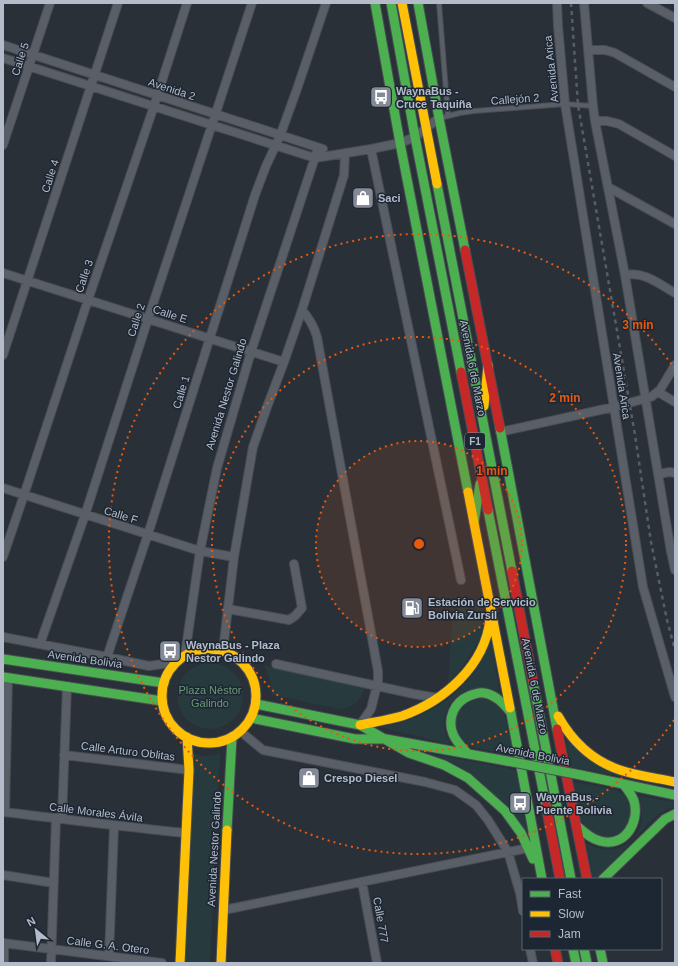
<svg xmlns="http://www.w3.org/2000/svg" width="678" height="966" font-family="Helvetica,sans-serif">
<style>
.green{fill:#273a3e}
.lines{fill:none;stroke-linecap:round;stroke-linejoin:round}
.lane-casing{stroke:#484c53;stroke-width:6}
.street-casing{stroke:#484c53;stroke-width:10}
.fast-casing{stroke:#484c53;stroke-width:11}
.slow-casing{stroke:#484c53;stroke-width:11}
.jam-casing{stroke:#484c53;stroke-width:11}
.lane{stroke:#5a5e66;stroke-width:4}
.street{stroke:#5a5e66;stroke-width:8}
.fast{stroke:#4caf50;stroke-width:9}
.slow{stroke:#ffc107;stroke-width:9}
.jam{stroke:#c62828;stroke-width:9}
.rail{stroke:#595d64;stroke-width:2.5;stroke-dasharray:4 4;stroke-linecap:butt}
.fast-bridge-casing{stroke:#484c55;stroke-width:11;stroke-linecap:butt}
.fast-bridge{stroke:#4caf50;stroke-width:9}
.ring{fill:none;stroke:#e8590c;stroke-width:2;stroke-dasharray:2 4}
.labels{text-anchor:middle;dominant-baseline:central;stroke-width:3;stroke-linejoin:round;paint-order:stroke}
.shield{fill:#1d2633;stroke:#878f9c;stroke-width:1}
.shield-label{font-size:10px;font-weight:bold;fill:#b4bcc9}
.street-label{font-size:11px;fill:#b4bcc9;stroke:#1d2633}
.poi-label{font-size:11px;font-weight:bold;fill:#b4bcc9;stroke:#1d2633;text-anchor:start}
.park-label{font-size:11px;fill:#6b9a76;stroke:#1d2633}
.centre{fill:#e8590c;stroke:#1d2633;stroke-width:2}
.ring-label{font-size:12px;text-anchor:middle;font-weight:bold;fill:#e8590c;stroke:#1d2633;stroke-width:3;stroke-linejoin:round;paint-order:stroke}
</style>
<rect width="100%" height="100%" fill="#2a3038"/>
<!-- green -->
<path class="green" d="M477 599C479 602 481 604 482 607 491 633 464 666 448 684L452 621 454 611 465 601Z
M491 639 500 696H457C443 710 439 729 452 745L380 727C413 722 444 707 466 682 472 676 478 669 481 662 485 655 488 646 491 639Z
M177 696a33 33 0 1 1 66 0a33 33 0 1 1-66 0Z
M264 665 365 688C359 701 355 708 340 709L272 695 270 680Z
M480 697C493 701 499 704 505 717L515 756 474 748 464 743 457 735 455 718 464 703Z
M565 736 576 748 667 785 571 767Z
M192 753C202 756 211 757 220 753L210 963H182Z
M428 753 516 770 529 840 478 779 456 764Z
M573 782C585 784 619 788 626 796 637 807 628 832 614 837 600 842 585 830 580 818 576 809 575 792 573 782Z
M638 796 675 802V807C656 811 645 828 632 841 620 854 608 867 596 879H593L586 843C603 853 621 853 634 837 636 834 639 830 640 826 644 816 641 805 638 796Z"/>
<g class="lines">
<!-- lane casing -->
<g class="lane-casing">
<path id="lane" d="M439 3 448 116
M440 118 460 113 474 111 565 104 593 106"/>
</g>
<!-- street casing -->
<g class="street-casing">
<path id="street" d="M557 3 558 26 565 104 643 587 675 697
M584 3 593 106 595 121 625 275 671 552 675 570
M647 3 675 18
M3 45 323 149
M588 50H605L615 53 675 87
M3 58 315 158 371 149 400 143 415 137 426 128 439 118
M595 121H607L619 124 675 156
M3 145 50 3
M371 149 461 580
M608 187 675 224
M3 273 284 362
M625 275C644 271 659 284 675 293
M302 310C309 318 314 326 317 337L378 671V681L371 709 360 725
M3 355 118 3
M658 392 675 402
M500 432 614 407 651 397 660 390 675 365
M658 474 670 472 675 473
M3 488 200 551 234 557
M3 557 24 495 88 300 154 106 187 3
M228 609 289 620 295 616 302 608 294 564
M3 637 107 657 149 666 177 662
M40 644 85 515 148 319 252 3
M223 650 234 557 253 447 267 407 284 362 302 310 344 175 345 153
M185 655 200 551 217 468 251 352 318 148
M107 657 148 534 255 195 266 166 280 136 297 89 326 3
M276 664 414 694 438 698
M240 731 263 750 425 782 455 790 476 805 488 820 508 852 520 893 523 911
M64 755 189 770
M3 812C64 819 125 827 186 833
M5 812 8 678
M62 818 67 686
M3 875 54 883
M362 882 377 963
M224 910 528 848
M3 943 162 963
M530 949 533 963
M109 956 114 826
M4 963V943
M51 963 56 818"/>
</g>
<!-- fast casing -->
<g class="fast-casing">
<path id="fast" d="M375 3 400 143 468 492
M391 3 415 137 461 372
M418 3 439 118 465 250
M437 184 512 571
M500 428 557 729
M488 510 546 806
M474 522 480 484
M3 659 164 683
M3 677 162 701
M533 682 571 879
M256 704 360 725 409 753 444 765 468 778 505 811 521 833 533 859
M510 708 542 879
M251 718 355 739H386L507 761
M468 754C463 748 456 742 453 734 447 719 454 702 469 696 474 694 479 692 484 693 496 695 504 704 511 713
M581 775 675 795
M577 826C584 832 591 839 600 841 625 848 640 822 634 801 632 795 628 790 624 785
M227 830 232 737
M603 879 665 819 675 814
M573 949 576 963
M584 949 587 963
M600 949 603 963"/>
</g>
<!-- slow casing -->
<g class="slow-casing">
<path id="slow" d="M402 3 437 184
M484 406 488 365
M468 492 510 708
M162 696a47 47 0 1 1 94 0a47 47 0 1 1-94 0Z
M558 716C572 741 593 761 620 770 638 776 657 778 675 782
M360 725C374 722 388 720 402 716 444 701 485 666 490 619
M180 963 189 770 187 737
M221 963 227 830"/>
</g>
<!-- jam casing -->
<g class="jam-casing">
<path id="jam" d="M465 250 500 428
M461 372 488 510
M512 571 533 682
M557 729 587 879
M546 806 560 879
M555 949 558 963"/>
</g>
<!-- lane -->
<use href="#lane" class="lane"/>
<!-- street -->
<use href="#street" class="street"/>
<!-- fast -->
<use href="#fast" class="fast"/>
<!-- slow -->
<use href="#slow" class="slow"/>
<!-- jam -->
<use href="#jam" class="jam"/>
<!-- rail -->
<path class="rail" d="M571 3 578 105 635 435 651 542 667 620 675 650"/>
<!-- fast-bridge casing -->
<g class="fast-bridge-casing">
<path id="fast-bridge" d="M507 761 581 775"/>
</g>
<!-- fast-bridge -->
<use href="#fast-bridge" class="fast-bridge"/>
</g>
<!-- distance rings -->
<circle cx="419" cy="544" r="103" fill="#e8590c" fill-opacity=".12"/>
<g class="ring">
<circle cx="419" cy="544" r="103"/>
<circle cx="419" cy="544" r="207"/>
<path d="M674 720A310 310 0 1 1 674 368"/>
</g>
<!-- icons -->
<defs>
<g id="bus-square" transform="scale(1.15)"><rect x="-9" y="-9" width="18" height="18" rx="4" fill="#848b96" stroke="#1d2633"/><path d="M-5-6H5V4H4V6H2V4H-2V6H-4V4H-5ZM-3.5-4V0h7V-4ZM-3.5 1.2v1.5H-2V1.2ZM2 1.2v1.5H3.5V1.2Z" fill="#fff"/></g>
<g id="shop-square" transform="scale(1.15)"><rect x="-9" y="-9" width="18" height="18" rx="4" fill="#848b96" stroke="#1d2633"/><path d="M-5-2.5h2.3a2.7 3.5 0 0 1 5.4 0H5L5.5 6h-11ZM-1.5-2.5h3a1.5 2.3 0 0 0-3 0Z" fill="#fff"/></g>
<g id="fuel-square" transform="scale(1.15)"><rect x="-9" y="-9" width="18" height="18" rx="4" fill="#848b96" stroke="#1d2633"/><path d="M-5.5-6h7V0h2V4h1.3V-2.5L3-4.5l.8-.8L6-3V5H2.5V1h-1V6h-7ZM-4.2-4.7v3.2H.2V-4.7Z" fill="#fff"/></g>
</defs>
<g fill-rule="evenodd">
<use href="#bus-square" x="381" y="97"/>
<use href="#shop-square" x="363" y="198"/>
<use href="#fuel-square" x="412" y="608"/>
<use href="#bus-square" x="170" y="651"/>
<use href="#shop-square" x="309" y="778"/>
<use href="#bus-square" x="520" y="803"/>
</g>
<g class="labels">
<!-- shield labels -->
<rect class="shield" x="465" y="433" width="20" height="16" rx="3"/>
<g class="shield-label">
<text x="475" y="441">F1</text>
</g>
<!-- street labels -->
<g class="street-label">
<text transform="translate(20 59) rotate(-72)">Calle 5</text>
<text transform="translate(551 69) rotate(-96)">Avenida Arica</text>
<text transform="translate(172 89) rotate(18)">Avenida 2</text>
<text transform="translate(515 99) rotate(-4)">Callejón 2</text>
<text transform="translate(50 176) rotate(-72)">Calle 4</text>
<text transform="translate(84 276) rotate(-71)">Calle 3</text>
<text transform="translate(170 314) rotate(18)">Calle E</text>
<text transform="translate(136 320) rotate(-72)">Calle 2</text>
<text transform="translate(473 368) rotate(79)">Avenida 6 de Marzo</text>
<text transform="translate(622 386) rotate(81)">Avenida Arica</text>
<text transform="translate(181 392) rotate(-73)">Calle 1</text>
<text transform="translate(226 394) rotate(-73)">Avenida Nestor Galindo</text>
<text transform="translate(121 515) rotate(17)">Calle F</text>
<text transform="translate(85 659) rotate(8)">Avenida Bolivia</text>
<text transform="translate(535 686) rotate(79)">Avenida 6 de Marzo</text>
<text transform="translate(128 751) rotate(7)">Calle Arturo Oblitas</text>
<text transform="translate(533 754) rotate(11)">Avenida Bolivia</text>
<text transform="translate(96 812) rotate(7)">Calle Morales Ávila</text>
<text transform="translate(214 849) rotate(-87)">Avenida Nestor Galindo</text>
<text transform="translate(381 920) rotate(80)">Calle 777</text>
<text transform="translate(108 945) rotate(7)">Calle G. A. Otero</text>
</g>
<!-- poi labels -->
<g class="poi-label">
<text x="396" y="91">WaynaBus -<tspan x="396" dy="13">Cruce Taquiña</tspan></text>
<text x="378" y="198">Saci</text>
<text x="428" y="602">Estación de Servicio<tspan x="428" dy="13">Bolivia Zursil</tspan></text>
<text x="186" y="645">WaynaBus - Plaza<tspan x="186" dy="13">Nestor Galindo</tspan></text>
<text x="324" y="778">Crespo Diesel</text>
<text x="536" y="797">WaynaBus -<tspan x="536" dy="13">Puente Bolivia</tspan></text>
</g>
<!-- park labels -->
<g class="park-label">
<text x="210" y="690">Plaza Néstor<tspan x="210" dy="13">Galindo</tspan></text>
</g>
</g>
<circle cx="419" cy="544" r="6" class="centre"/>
<g class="ring-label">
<text x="638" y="329">3 min</text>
<text x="565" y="402">2 min</text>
<text x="492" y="475">1 min</text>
</g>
<!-- border -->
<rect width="678" height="966" fill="none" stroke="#b4bcc9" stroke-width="8"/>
<!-- legend -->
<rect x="522" y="878" width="140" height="72" fill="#1d2633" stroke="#59626f"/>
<rect x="530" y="891" width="20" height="6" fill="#4caf50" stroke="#59626f"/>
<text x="558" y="898" font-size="12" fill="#b4bcc9">Fast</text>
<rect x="530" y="911" width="20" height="6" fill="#ffc107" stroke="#59626f"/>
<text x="558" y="918" font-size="12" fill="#b4bcc9">Slow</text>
<rect x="530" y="931" width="20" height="6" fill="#c62828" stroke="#59626f"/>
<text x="558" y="938" font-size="12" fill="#b4bcc9">Jam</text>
<!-- north arrow -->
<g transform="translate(36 930) rotate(331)" stroke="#1d2633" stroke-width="3" paint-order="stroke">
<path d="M0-3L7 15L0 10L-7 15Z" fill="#b4bcc9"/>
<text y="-6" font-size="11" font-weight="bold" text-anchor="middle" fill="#b4bcc9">N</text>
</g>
</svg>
